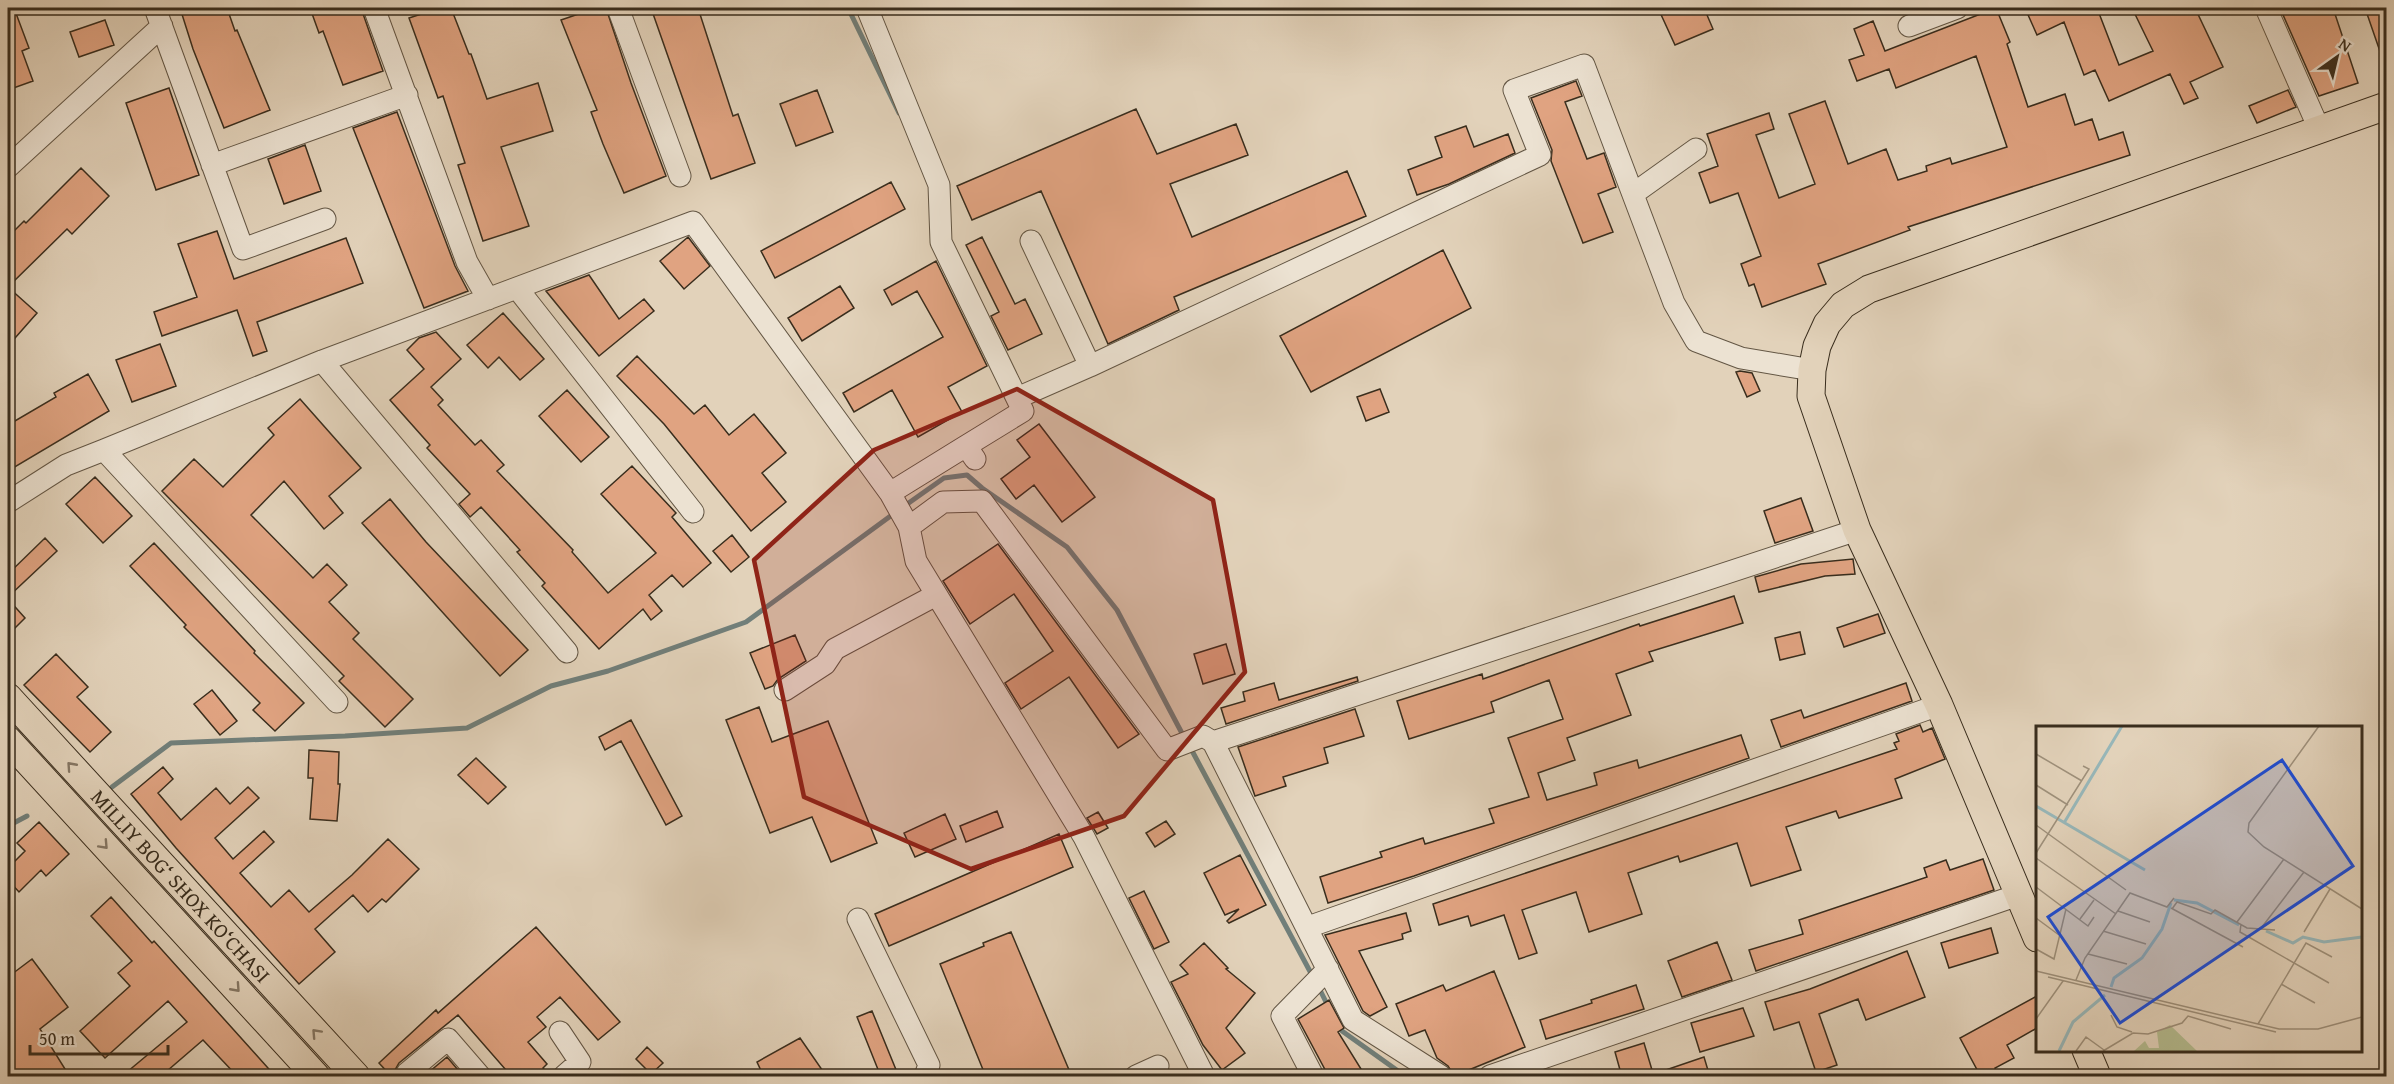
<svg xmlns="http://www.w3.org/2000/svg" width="2394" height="1084" font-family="'Gentium Book Plus',serif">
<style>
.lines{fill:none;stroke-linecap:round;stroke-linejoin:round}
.stream{stroke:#717f7a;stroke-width:5}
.building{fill:#e0a381;stroke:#392d1d;stroke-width:1.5}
.minor-casing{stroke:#635644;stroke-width:23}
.major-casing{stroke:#392d1d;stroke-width:29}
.minor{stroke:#ece2d2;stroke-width:21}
.major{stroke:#e2d2ba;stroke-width:27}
.oneway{stroke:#857764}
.marked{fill:#8f2418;fill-opacity:0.2;stroke:#8f2418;stroke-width:4.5;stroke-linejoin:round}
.labels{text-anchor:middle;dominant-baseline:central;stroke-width:4.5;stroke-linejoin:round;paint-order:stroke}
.street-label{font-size:21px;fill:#392d1d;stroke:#ece2d2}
.inset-river{fill:none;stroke:#97b6b8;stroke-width:3}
.inset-road{fill:none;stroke:#9e907b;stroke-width:1.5}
.view{fill:#1d4ed8;fill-opacity:0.15;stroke:#1d4ed8;stroke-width:3}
.inset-edge{fill:none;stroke:#392d1d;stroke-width:3}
</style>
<rect width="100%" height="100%" fill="#e2d2ba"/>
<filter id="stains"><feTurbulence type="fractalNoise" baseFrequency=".00333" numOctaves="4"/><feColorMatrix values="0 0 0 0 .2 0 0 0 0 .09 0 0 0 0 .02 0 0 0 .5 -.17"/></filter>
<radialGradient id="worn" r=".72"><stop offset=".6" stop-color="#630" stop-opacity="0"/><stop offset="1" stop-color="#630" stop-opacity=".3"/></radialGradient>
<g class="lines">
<!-- stream -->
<path class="stream" d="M848 8 899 113
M903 507 944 478 967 475 982 488 1067 547 1117 610 1185 739
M1190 747 1313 977
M112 787 171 743 345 736 467 728 551 686 608 671 746 622 896 512
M8 826 27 816
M1319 988 1328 1006
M1339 1025 1342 1031 1405 1076"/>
</g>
<!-- building -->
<path class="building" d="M8 8H14L29 48 22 51 33 81 8 90Z
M180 8H227L235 31 237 30 270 110 224 128 193 49Z
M310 8H361L383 71 343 85 323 31 319 33Z
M440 8H451L469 54H471L487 99 538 83 553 131 501 147 529 226 483 241 458 165 465 163 443 96 438 98 409 18Z
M596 8H606L631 83 666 176 624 193 603 144 591 112 597 110 561 20Z
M651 8H698L733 116 738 114 755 163 711 179Z
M1658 8H1704L1713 29 1675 45Z
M1996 8 2010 42 2007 44 2028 107 2065 94 2075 125 2092 119 2099 140 2123 132 2130 155 1908 227 1910 230 1818 264 1826 284 1762 307 1754 284 1749 286 1741 264 1761 256 1738 193 1710 203 1699 173 1718 166 1707 134 1769 113 1774 129 1756 135 1779 198 1815 184 1789 114 1825 101 1848 164 1886 149 1898 180 1927 171 1926 166 1950 158 1952 164 2007 147 1976 56 1896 88 1889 69 1857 81 1849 60 1864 55 1854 29 1873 21 1885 51Z
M2025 8H2097L2119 65 2153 51 2132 8H2195L2223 67 2190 82 2198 98 2184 104 2170 74 2109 101 2095 70 2084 75 2064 22 2037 35Z
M2280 8H2333L2358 83 2319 96Z
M2365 8H2386V63H2384Z
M105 20 114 45 79 57 70 32Z
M1576 81 1582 96 1565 102 1587 159 1604 153 1616 187 1598 194 1613 232 1583 243 1551 161 1552 150 1531 98Z
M169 88 199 175 156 190 126 103Z
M817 90 833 132 796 146 780 104Z
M2288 90 2296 107 2257 123 2249 106Z
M1136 109 1157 154 1236 124 1248 155 1170 184 1192 237 1347 171 1366 216 1174 297 1179 310 1108 344 1041 191 972 220 957 186Z
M397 112 455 266 468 291 424 308 353 128Z
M1466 126 1474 147 1508 134 1515 153 1449 184 1417 195 1408 170 1442 157 1435 137Z
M305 145 321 191 284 204 268 159Z
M81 168 109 196 72 234 67 229 8 287 37 313 8 346V237L24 221 26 223Z
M891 182 905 209 775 278 761 251Z
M217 231 234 279 346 238 363 283 257 322 267 351 253 356 237 310 162 336 154 312 197 297 178 244Z
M688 237 710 266 684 289 660 261Z
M982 237 1015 304 1025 299 1042 334 1008 350 991 316 999 312 966 245Z
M1443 250 1471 308 1311 392 1280 336Z
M936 261 987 366 948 387 962 412 918 437 892 390 854 412 843 393 943 337 917 291 892 305 884 290Z
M589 275 619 319 644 299 654 311 599 356 546 291Z
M840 286 854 308 802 341 788 318Z
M503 313 544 359 520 380 499 357 488 368 467 345Z
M436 332 461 359 431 387 443 400 438 405 475 445 481 440 504 465 497 471 573 550 572 552 608 593 656 553 601 494 632 466 676 513 672 517 711 563 683 587 672 575 649 595 662 611 651 620 643 609 599 649 542 586 545 583 517 552 520 550 481 507 470 517 459 504 470 494 427 448 430 445 390 400 424 369 407 350 419 338Z
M160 344 176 386 132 402 116 360Z
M637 356 694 414 705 405 729 435 754 414 786 453 762 473 786 502 751 531 664 424 617 376Z
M1740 371 1752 373 1760 391 1747 397 1736 372Z
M88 374 109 411 8 471V425L56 397 54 393Z
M1380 389 1389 412 1366 421 1357 397Z
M567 390 609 437 581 462 539 416Z
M300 399 361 468 329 496 343 513 324 529 284 481 251 515 313 578 327 564 347 585 329 602 359 633 353 639 413 699 385 727 339 681 344 676 162 491 194 459 223 487 274 435 268 428Z
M1039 424 1095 497 1062 522 1034 485 1016 499 1001 479 1030 457 1017 440Z
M95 477 132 516 103 543 66 504Z
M1801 498 1813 531 1775 543 1764 511Z
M390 499 426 542 528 650 500 676 362 523Z
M732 535 749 557 731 572 713 551Z
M45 538 57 551 8 597V574Z
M154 543 255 651 254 653 304 703 275 731 253 710 260 703 184 627 186 625 130 566Z
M998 544 1139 734 1118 748 1069 677 1021 709 1005 683 1053 651 1014 594 970 624 943 581Z
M1853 559 1855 574 1825 576 1759 592 1755 577 1801 564Z
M1734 596 1743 623 1649 652 1653 661 1616 674 1631 715 1567 738 1575 760 1538 773 1547 800 1597 785 1594 773 1637 760 1639 768 1741 735 1749 758 1414 876 1328 903 1320 877 1382 857 1380 852 1423 838 1425 844 1494 823 1489 809 1529 797 1508 738 1563 719 1549 680 1491 702 1494 712 1409 739 1397 701 1482 674 1483 679 1639 624 1640 626Z
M8 599 25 618 8 635Z
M1878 614 1885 633 1844 647 1837 628Z
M1800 632 1805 654 1780 660 1775 638Z
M795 635 806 661 778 679 773 686 765 689 750 653Z
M1226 644 1235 674 1203 684 1194 654Z
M56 654 88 687 77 697 111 732 90 752 24 685Z
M1357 677 1358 681 1226 724 1221 708 1245 701 1243 692 1274 683 1279 700Z
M1906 683 1912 701 1781 747 1771 720 1801 710 1804 718Z
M212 690 237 721 220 735 194 704Z
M759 707 772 742 828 721 877 843 831 862 812 817 770 833 726 720Z
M1355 709 1364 736 1324 748 1328 763 1283 777 1286 786 1255 796 1238 747Z
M631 720 682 816 666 825 621 741 605 750 599 737Z
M1920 725 1923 732 1932 728 1945 759 1895 779 1902 798 1839 818 1836 811 1786 827 1801 870 1751 886 1737 843 1680 862 1678 856 1628 873 1642 914 1589 932 1576 892 1522 910 1537 953 1519 959 1504 915 1471 926 1468 916 1439 925 1433 904 1897 749 1894 743 1899 741 1896 734Z
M309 750 339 752 338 784H340L337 821 310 819 313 778H308Z
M476 758 506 787 488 804 458 775Z
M163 767 173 779 158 793 181 820 216 788 230 804 248 787 259 798 215 838 233 859 264 831 274 842 240 873 271 907 289 890 309 912 352 875 388 839 419 869 386 902 382 899 368 912 353 895 315 929 335 952 299 984 176 848 131 794Z
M997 811 1003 827 966 842 960 826Z
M1098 812 1108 828 1097 834 1087 818Z
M945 814 956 839 915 857 904 833Z
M1166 821 1175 834 1155 847 1146 833Z
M39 822 69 854 46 876 41 870 19 892 8 880V868L25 851 17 843Z
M1059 834 1073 867 889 946 875 914Z
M1240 855 1266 905 1229 923 1227 921 1239 909 1225 915 1204 873Z
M1983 859 1994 890 1756 971 1749 950 1803 934 1799 920 1927 877 1924 868 1946 860 1950 870Z
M1144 891 1169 942 1154 949 1129 898Z
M111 897 152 943 154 941 276 1077H238L203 1040 160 1077H121L187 1022 168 1001 105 1058 80 1031 130 986 118 973 132 961 91 916Z
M1406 913 1411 931 1402 934 1403 939 1359 951 1387 1007 1370 1016 1363 1011 1325 935Z
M536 927 620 1022 598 1040 560 997 537 1017 546 1027 528 1042 547 1064 543 1068 551 1077H512L458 1015 399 1063 395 1070V1077H392L379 1063 436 1010 438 1013Z
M1991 928 1998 953 1949 968 1941 943Z
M1011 932 1072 1077H986L940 964 984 946 983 943Z
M1717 942 1732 980 1682 997 1668 961Z
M1204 943 1228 968 1226 969 1255 993 1226 1028 1245 1053 1222 1070 1203 1045 1171 982 1188 974 1180 965Z
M1907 951 1925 997 1866 1020 1858 999 1819 1014 1837 1065 1816 1072 1799 1022 1774 1030 1765 1002 1810 989Z
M32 959 68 1007 40 1029 70 1077H16L8 1063V977Z
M1494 971 1525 1047 1454 1076 1448 1066 1437 1058 1425 1030 1409 1036 1396 1004 1443 985 1446 991Z
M1636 985 1644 1009 1546 1039 1540 1020 1592 1003 1591 1000Z
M2037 996V1028L2007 1045 2014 1058 1995 1068 1999 1077H1981L1960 1038Z
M1329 1000 1344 1028 1338 1032 1366 1077H1329L1298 1019Z
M1743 1008 1754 1036 1700 1052 1691 1023Z
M872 1011 899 1077H881L857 1017Z
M800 1038 827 1077H764L757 1062Z
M1644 1043 1652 1070 1622 1077 1615 1052Z
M647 1047 663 1063 651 1074 636 1059Z
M447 1057 464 1077H423Z
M1704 1057 1710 1077H1655L1654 1074Z"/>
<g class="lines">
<!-- minor casing -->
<g class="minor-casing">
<path id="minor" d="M155 8 243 249 325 219
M374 8 467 262 488 299
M618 8 680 176
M867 8 939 185 941 242 1023 411 966 446
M2266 8 2320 131
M1909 26 1957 8
M212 165 407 95
M8 167 162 26
M1633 194 1696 149
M1031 241 1090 366 1540 155 1514 90 1584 65 1674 303 1696 341 1741 358 1812 370
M517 288 693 512
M322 361 567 652
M1017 398 1090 366
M104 450 337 702
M890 493 909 527 916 561 1084 837 1204 1076
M8 502 66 465 104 450 322 361 693 222 890 493 966 446 975 459
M909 527 943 502 982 501 1167 750 1203 736 1213 742 1353 1020 1441 1076
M785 690 825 664 835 649 936 595
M1213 742 1857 530
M858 919 929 1065 925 1076
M1308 927 1939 705
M560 1032 580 1062 564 1076
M410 1076 407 1073 448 1039 480 1076
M1136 1076 1158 1066
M1313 1076 1282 1016 1328 969
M1490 1076 2018 895"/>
</g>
<!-- major casing -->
<g class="major-casing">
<g id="major">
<path id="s1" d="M8 697 356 1076"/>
<path d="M8 740 316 1076"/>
<path d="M2037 938 1939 705 1857 530 1811 396 1812 370 1817 346 1827 324 1843 305 1869 289 2386 106"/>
<path d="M2086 1050 2097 1076"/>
</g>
</g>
<!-- minor -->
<use href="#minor" class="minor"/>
<!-- major -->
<use href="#major" class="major"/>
</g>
<!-- one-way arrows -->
<defs><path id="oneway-chevron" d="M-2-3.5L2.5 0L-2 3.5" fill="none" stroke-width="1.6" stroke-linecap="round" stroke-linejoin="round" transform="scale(1.5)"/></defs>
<g class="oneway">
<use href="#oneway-chevron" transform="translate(71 766) rotate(-132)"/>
<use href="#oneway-chevron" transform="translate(104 845) rotate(47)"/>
<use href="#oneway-chevron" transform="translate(236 988) rotate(48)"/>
<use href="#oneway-chevron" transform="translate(316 1033) rotate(-133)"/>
</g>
<!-- marked area -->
<path class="marked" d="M1017 389 1213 500 1245 672 1124 816 971 869 804 797 754 560 874 450Z"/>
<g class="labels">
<!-- street labels -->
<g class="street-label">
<text stroke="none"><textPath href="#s1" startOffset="256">MILLIY BOG‘ SHOX KO‘CHASI</textPath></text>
</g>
</g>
<!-- overview -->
<g transform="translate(2036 726)">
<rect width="326" height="326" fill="#e2d2ba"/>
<path d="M134 299 161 325H98L109 315 113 322H123L121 306Z" fill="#b4bb8f"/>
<path class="inset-river" d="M0 80 109 144M28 97 86 0M138 174 161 177 203 199M230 205 257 217 267 211 288 216 326 211M75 261 78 252 106 232 126 203 135 177M23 325 37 296 69 269"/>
<path class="inset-road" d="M283 0 213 97 212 106 228 121 326 183M0 28 46 55M0 59 32 79M0 99 90 164M0 127 53 43 47 40M0 132 80 188M0 161 52 200 58 191M135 182 207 221M136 183 141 176 175 188 179 184 211 202 239 204M82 185 114 196M0 192 23 209M44 193 58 174M201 196 248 133M205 198 204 206 293 257M226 201 268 146M67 205 110 218M268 206 294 163M0 223 18 233 30 183M52 228 91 238M0 245 243 303H282L326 291M12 251 240 306M40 254 49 232 94 167 131 181 138 172M245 258 279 277M75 289 81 301 96 306M0 293 27 255M222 298 270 217 296 231M40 325 50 311 68 324M67 325 97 307 112 308 146 297 152 290 195 303"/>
<path class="view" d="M246 34 317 140 84 297 12 191Z"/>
<rect width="326" height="326" class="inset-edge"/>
</g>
<!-- margin -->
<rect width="2394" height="1084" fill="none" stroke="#e2d2ba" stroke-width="30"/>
<rect x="9" y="9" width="2376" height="1066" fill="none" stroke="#392d1d" stroke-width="3"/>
<rect x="15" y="15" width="2364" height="1054" fill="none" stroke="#392d1d" stroke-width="1.5"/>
<!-- north arrow -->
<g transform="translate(2337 57) rotate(34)" stroke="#ece2d2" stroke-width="4.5" paint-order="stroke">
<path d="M0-4.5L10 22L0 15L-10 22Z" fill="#392d1d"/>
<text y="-9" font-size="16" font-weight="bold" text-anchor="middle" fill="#392d1d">N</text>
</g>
<!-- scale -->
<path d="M30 1045v9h138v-9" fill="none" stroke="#392d1d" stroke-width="3"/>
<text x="39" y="1045" font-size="18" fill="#392d1d" stroke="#ece2d2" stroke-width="4.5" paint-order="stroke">50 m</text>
<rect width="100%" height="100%" filter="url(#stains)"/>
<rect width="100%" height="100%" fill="url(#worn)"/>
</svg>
